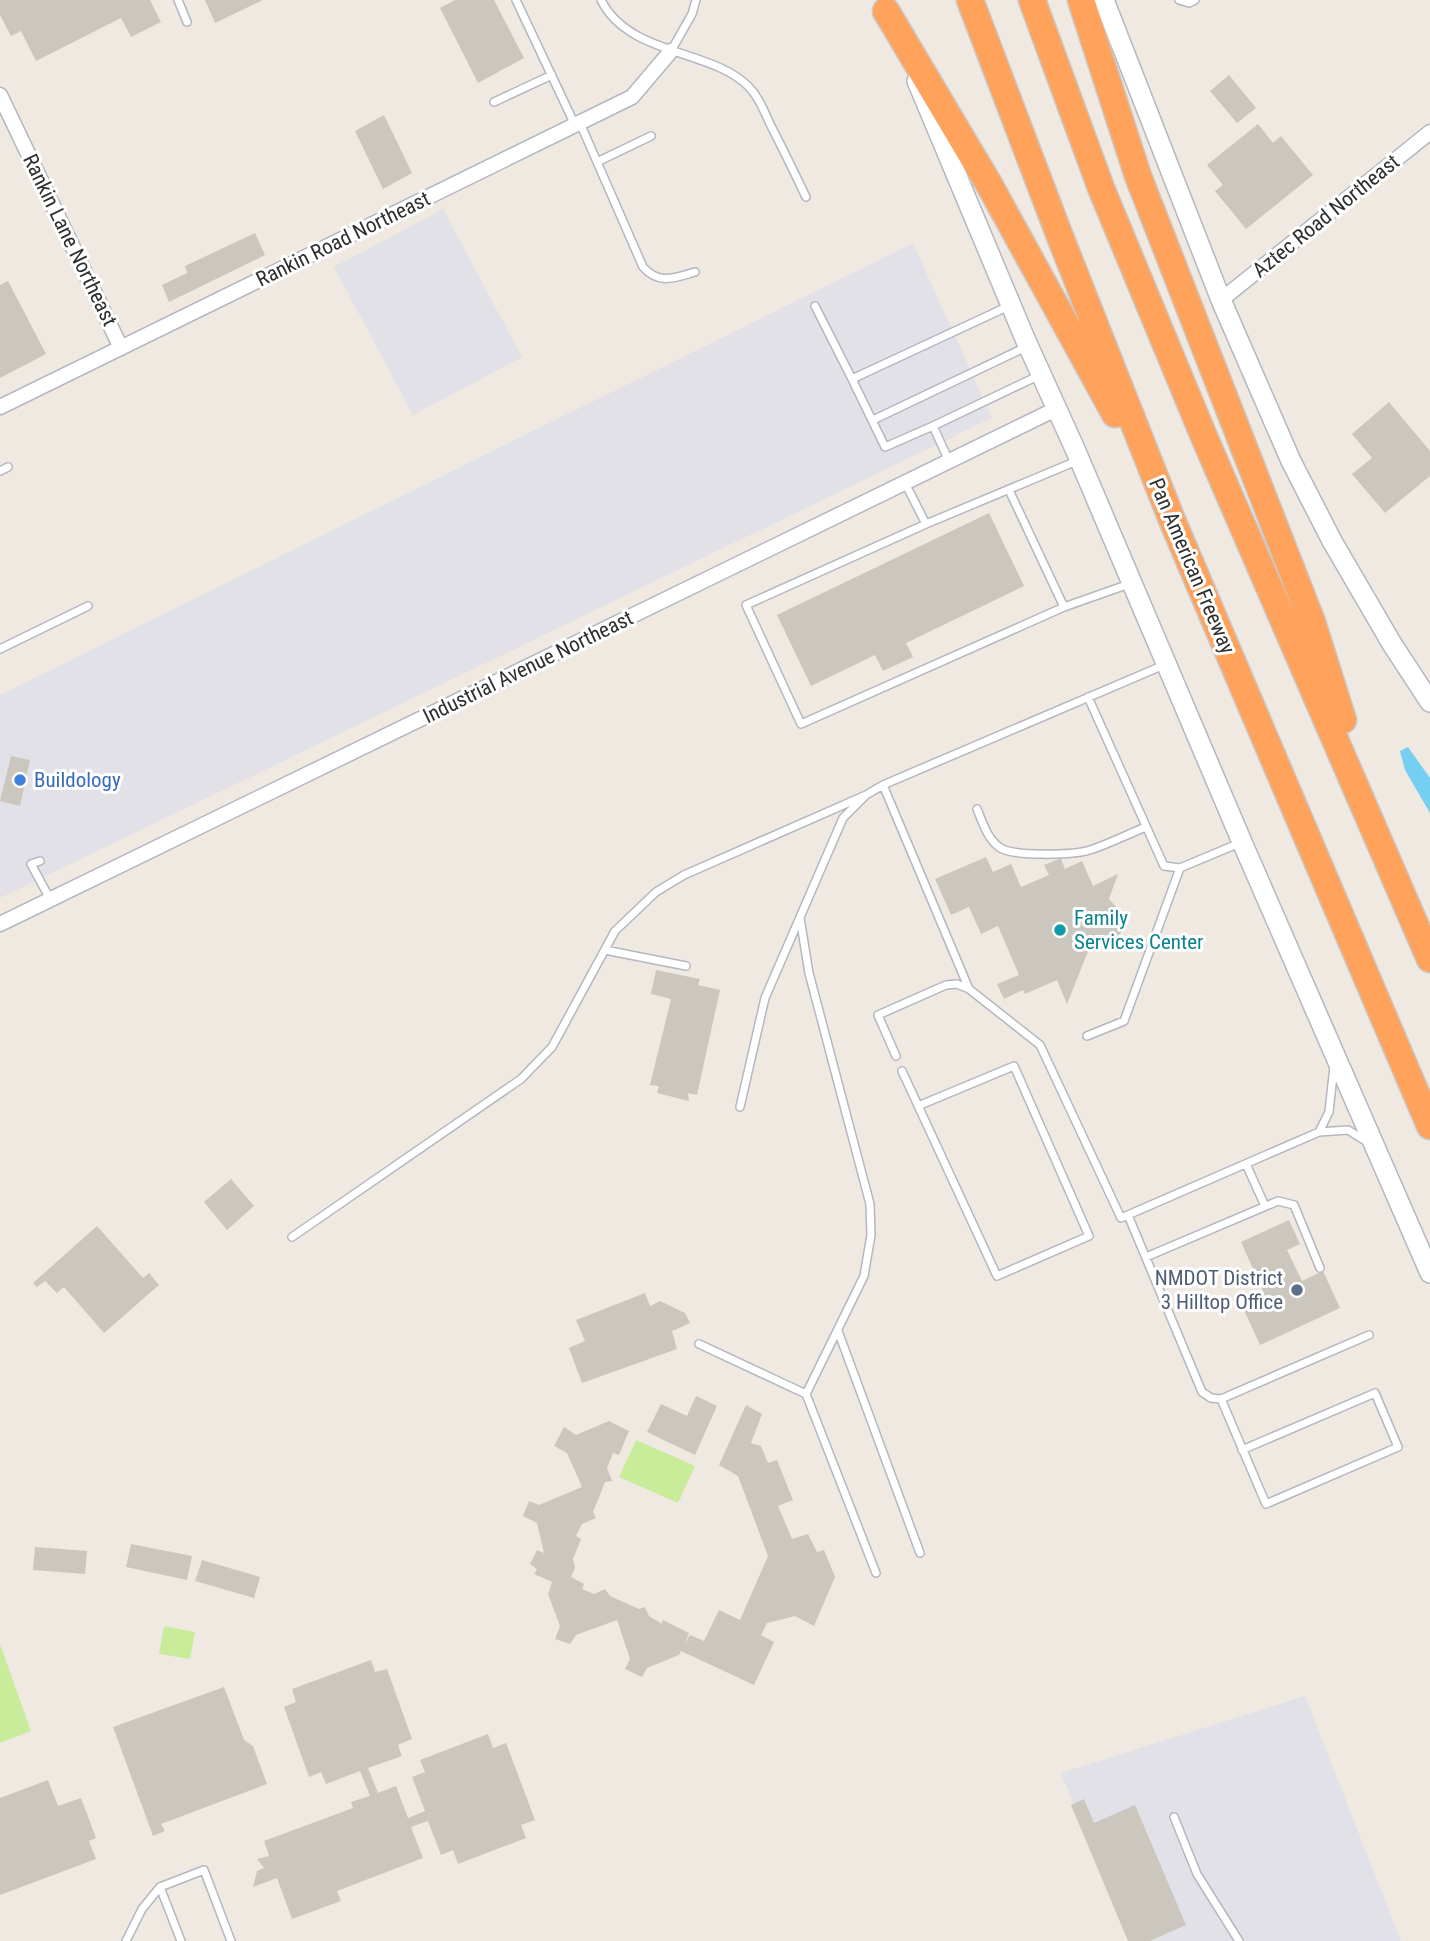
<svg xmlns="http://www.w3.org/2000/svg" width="1430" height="1941" font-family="'Roboto Condensed',sans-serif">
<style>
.industrial{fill:#e3e1e8}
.pitch{fill:#c9ec9a}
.water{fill:#75cff0}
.building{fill:#cbc7bf}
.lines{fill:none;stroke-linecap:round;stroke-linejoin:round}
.service-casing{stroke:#b4b7c1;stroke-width:10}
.minor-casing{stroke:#b4b7c1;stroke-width:17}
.secondary-casing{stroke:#b4b7c1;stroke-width:22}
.motorway-casing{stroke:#c9c9c9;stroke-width:29}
.service{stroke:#fff;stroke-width:7}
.minor{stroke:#fff;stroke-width:14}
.secondary{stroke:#fff;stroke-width:19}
.motorway{stroke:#ffa35c;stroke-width:26}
.shop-dot{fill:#3f7fe0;stroke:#fff;stroke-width:2.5}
.culture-dot{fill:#0f9aa8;stroke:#fff;stroke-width:2.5}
.service-dot{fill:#5c6f8a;stroke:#fff;stroke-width:2.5}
.labels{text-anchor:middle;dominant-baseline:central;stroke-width:6;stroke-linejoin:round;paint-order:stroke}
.street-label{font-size:21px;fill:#2e2e2e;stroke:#fff}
.shop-label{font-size:21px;fill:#366cbe;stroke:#fff;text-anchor:start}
.culture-label{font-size:21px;fill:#0d838f;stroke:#fff;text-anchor:start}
.service-label{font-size:21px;fill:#4e5e75;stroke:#fff;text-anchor:end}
</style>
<rect width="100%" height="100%" fill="#efe9e1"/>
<!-- industrial -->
<path class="industrial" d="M443 209 522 357 413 415 334 267Z
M913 243 992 418 0 898V695Z
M1305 1696 1401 1941H1129L1061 1773Z"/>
<!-- pitch -->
<path class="pitch" d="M636 1440 695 1466 678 1503 619 1477Z
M164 1626 195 1632 190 1659 159 1654Z
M0 1644 31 1731 0 1743Z"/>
<!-- water -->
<path class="water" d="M1408 747 1430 778V813L1405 770 1400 751Z"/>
<!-- building -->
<path class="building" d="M0 0H150L161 22 131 37 121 18 36 61 21 31 11 36 0 15Z
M205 0H263L215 23Z
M455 0H494L524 58 478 83 440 8Z
M1229 75 1256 108 1237 123 1210 91Z
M384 115 412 173 383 189 355 131Z
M1258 124 1273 143 1281 136 1313 175 1246 229 1215 191 1223 185 1207 165Z
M255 233 265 255 169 302 162 285 187 273 185 266Z
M8 281 46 354 0 378V285Z
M1389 402 1430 451V476L1385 513 1352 474 1372 458 1352 434Z
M989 513 1024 586 906 643 913 657 883 671 875 655 811 686 777 615Z
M11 756 30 760 20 806 0 801Z
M986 857 993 872 1011 864 1021 887 1049 875 1044 865 1061 858 1065 869 1082 861 1093 886 1118 874 1109 899 1117 908 1122 920 1121 933 1101 949H1089L1067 1004 1057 980 1025 994 1023 990 1004 999 997 984 1019 975 998 926 981 934 969 907 951 915 935 879Z
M656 970 700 979 698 985 720 990 697 1095 688 1093 689 1101 657 1093 659 1086 650 1085 671 999 651 994Z
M231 1179 254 1206 227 1230 204 1202Z
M1289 1220 1300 1244 1287 1250 1302 1281 1323 1271 1340 1308 1260 1345 1243 1308 1266 1298 1241 1242Z
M97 1226 143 1278 149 1273 159 1285 104 1333 64 1287 57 1293 45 1281 37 1287 33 1283Z
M645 1293 650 1306 660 1301 685 1313 690 1323 672 1331 677 1349 582 1383 569 1348 585 1341 576 1320Z
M696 1396 717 1406 695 1455 647 1432 661 1404 687 1416Z
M746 1405 762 1414 751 1443 761 1446 768 1463 777 1460 793 1500 778 1506 792 1539 808 1534 817 1552 824 1550 835 1577 814 1626 795 1616 767 1623 761 1635 774 1642 754 1685 681 1651 679 1655 647 1668 642 1677 625 1669 630 1659 617 1620 576 1635 570 1644 555 1639 560 1626 548 1594 552 1582 534 1574 537 1569 530 1564 537 1550 544 1553 537 1523 523 1516 529 1501 539 1505 582 1487 567 1453 554 1446 564 1427 576 1435 609 1421 629 1431 619 1455 613 1453 607 1468 612 1481 605 1482 593 1512 596 1518 582 1524 576 1536 581 1539 573 1559 575 1568 571 1577 584 1584 582 1589 594 1594 605 1589 610 1596 639 1609 645 1607 649 1616 662 1624 663 1620 689 1633 685 1644 690 1635 704 1641 719 1610 740 1620 768 1556 738 1476 719 1465Z
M131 1544 192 1556 187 1580 126 1567Z
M35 1547 87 1551 85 1574 33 1570Z
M202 1560 260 1577 254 1598 195 1581Z
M371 1660 375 1672 387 1669 412 1739 398 1745 402 1756 368 1768 378 1793 396 1786 408 1818 425 1811 412 1777 425 1772 420 1760 488 1734 493 1748 506 1743 535 1820 521 1825 526 1838 458 1864 453 1850 441 1855 428 1821 411 1827 423 1858 337 1891 341 1901 292 1919 277 1878 253 1887 257 1871 264 1868 257 1859 269 1856 264 1841 353 1808 351 1802 370 1796 360 1771 326 1784 321 1772 309 1777 284 1707 296 1702 292 1689Z
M224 1687 244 1740 253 1746 267 1784 161 1824 165 1831 153 1836 113 1727Z
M48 1780 58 1806 81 1798 96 1838 89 1841 96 1859 0 1895V1798Z
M1084 1799 1094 1823 1135 1805 1186 1925 1150 1941H1128L1071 1805Z"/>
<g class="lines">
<!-- service casing -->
<g class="service-casing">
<path id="service" d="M178 0 187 22
M516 0 575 125
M601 0C629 56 711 49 748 86 760 98 765 114 772 128 784 151 795 174 806 197
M1179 0 1189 3 1195 0
M671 51 692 14 696 0
M494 102 552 75
M580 123 643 267C659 285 674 278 695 272
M597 162 651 136
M815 306 852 379
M873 420 1028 346
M933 426 1040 375
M949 461 933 426 885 447 852 379 1011 305
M0 471 8 467
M905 483 926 524 1079 460
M1009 490 1064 607 1132 583
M926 524 746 605 801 724 1064 607
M0 649 88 606
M1088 697 1164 866 1180 868
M883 785 969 989 1040 1045 1121 1218 1319 1132 1348 1130 1369 1143
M977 809C983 823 987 838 999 847 1011 857 1074 855 1090 850 1109 844 1128 834 1146 827
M40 861 31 864 50 899
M800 918 809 973 870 1204 871 1235 864 1276 806 1394
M605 950 686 966
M1087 1036 1124 1021 1180 868 1242 842
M896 1056 878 1015 946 985 957 984 969 989
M902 1071 997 1276 1089 1236 1014 1066 918 1106
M740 1107 765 998 843 818 866 795 883 785 1164 665
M1319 1132 1329 1112 1334 1066
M1246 1164 1265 1206
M1128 1215 1202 1392 1211 1398 1221 1399 1369 1335
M292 1237 521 1079 552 1047 615 931 656 892 684 875 866 795
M1146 1257 1278 1201 1294 1205 1320 1268
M838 1331 920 1553
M699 1344 806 1394 876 1573
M1221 1399 1266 1504 1398 1447 1375 1393 1242 1450
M1174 1817 1197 1874 1239 1941
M126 1941 142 1909 160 1887
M181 1941 160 1887 204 1870 231 1941"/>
</g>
<!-- minor casing -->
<g class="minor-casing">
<path id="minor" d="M0 95 121 348
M1221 300 1430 132
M0 407 632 97 671 51
M0 924 1056 409"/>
</g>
<!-- secondary casing -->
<g class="secondary-casing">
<path id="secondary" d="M1104 0 1221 300 1291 461 1332 541 1392 644 1430 702
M917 81 1026 341 1075 449 1242 842 1430 1273"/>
</g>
<!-- motorway casing -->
<g class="motorway-casing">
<path id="motorway" d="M970 0 1059 234 1172 520 1430 1126
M1032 0 1101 188 1205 439 1430 959
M1081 0 1138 176 1312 622 1343 720
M886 11 990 186 1115 414"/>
</g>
<!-- service -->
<use href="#service" class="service"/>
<!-- minor -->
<use href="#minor" class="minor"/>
<!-- secondary -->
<use href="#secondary" class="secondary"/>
<!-- motorway -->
<use href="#motorway" class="motorway"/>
</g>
<!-- markers -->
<circle class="shop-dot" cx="20" cy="780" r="7"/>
<circle class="culture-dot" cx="1060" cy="930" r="7"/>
<circle class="service-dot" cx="1297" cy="1290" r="7"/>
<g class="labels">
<!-- street labels -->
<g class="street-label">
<text transform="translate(1326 216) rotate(-39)">Aztec Road Northeast</text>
<text transform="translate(343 239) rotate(-26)">Rankin Road Northeast</text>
<text transform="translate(70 240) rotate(64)">Rankin Lane Northeast</text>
<text transform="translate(1192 566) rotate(67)">Pan American Freeway</text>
<text transform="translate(528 667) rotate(-26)">Industrial Avenue Northeast</text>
</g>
<!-- shop labels -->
<g class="shop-label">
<text x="34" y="780">Buildology</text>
</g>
<!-- culture labels -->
<g class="culture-label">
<text x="1074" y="918">Family<tspan x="1074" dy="24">Services Center</tspan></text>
</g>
<!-- service labels -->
<g class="service-label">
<text x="1283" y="1278">NMDOT District<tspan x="1283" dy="24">3 Hilltop Office</tspan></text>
</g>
</g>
</svg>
